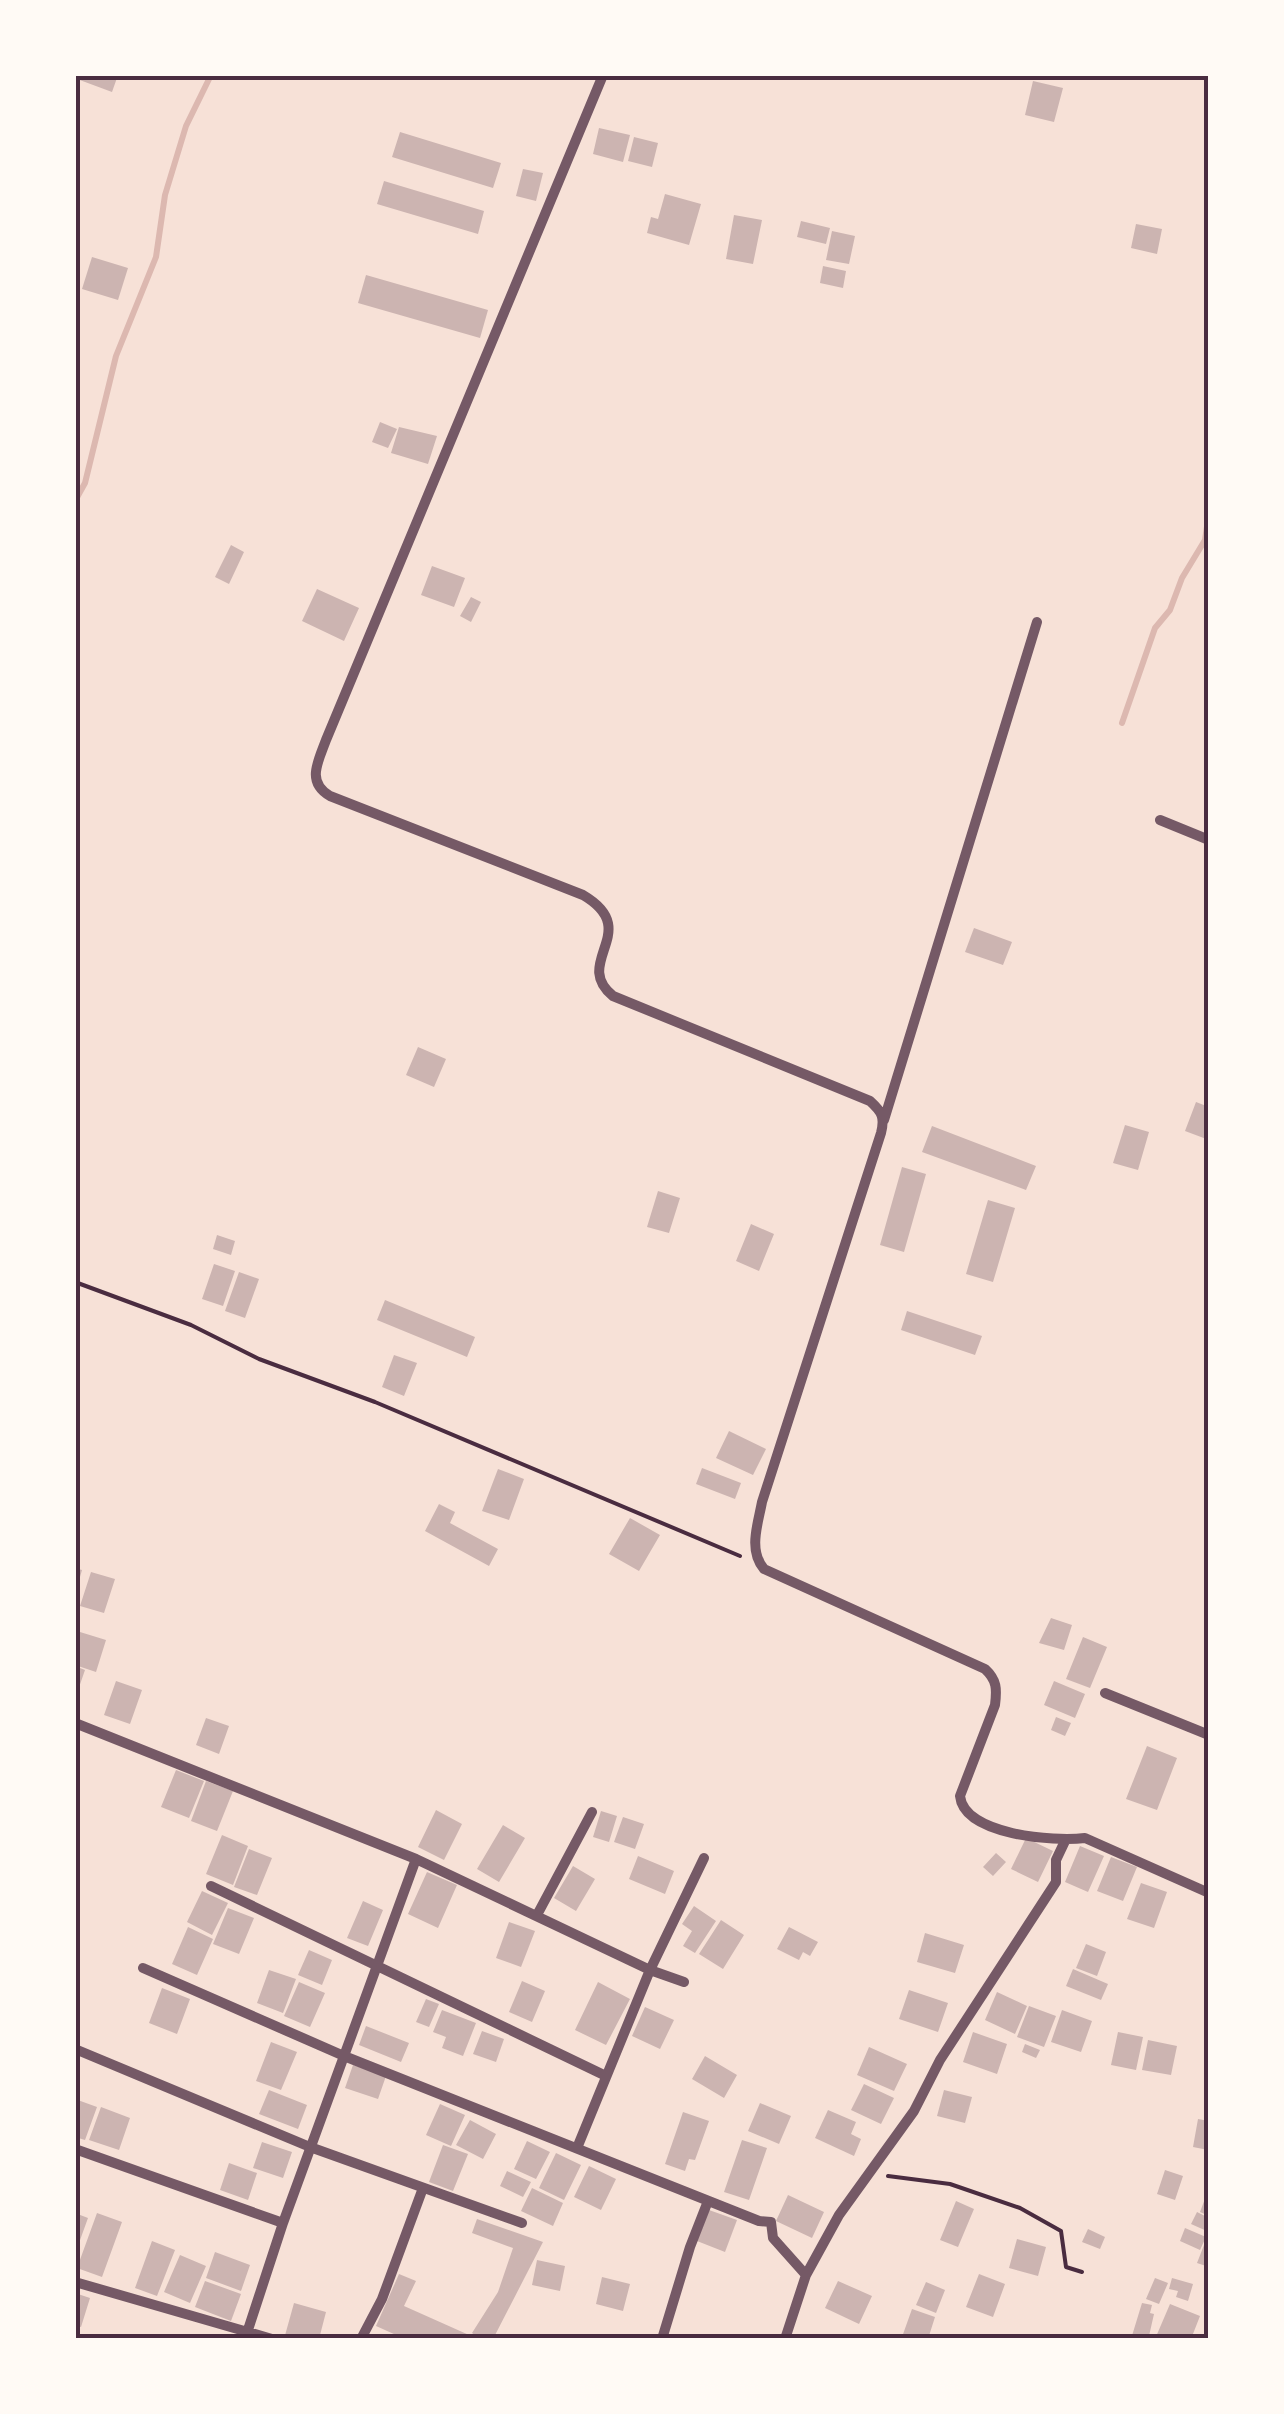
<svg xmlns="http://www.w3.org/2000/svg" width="1284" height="2414" font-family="Arial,sans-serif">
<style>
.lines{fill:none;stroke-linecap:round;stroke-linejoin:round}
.stream{stroke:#dcb8b0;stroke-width:6}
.building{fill:#ccb4b1}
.path{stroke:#4a2c40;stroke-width:4}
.minor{stroke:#755966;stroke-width:10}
.neatline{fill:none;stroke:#4a2c40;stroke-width:4}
</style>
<rect width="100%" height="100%" fill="#f7e1d7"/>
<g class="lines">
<!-- stream -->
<path class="stream" d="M75 501 85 483 116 356 156 257 165 195 186 126 211 75
M1122 723 1155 628 1170 610 1182 578 1205 540 1209 513"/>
</g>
<!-- building -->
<path class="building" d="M79 75H118L112 92 77 79Z
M1033 81 1063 88 1054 122 1025 115Z
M599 128 630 135 623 162 593 154Z
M400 132 501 163 493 188 392 157Z
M634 137 658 143 652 167 628 161Z
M523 169 543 173 536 201 516 196Z
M384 181 484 211 478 234 377 204Z
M665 194 701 204 689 245 647 233 651 217 658 219Z
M734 215 762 220 753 264 726 259Z
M801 221 830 228 826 244 797 237Z
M1136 224 1162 229 1157 254 1131 248Z
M832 231 855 236 849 264 826 260Z
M92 257 128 268 118 300 82 289Z
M823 266 846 271 843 288 820 283Z
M366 275 488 310 480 338 358 303Z
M380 422 397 429 388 448 372 442Z
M399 427 437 436 428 464 391 453Z
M231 545 244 552 229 584 215 577Z
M432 566 465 578 454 607 421 595Z
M317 589 359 608 344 641 302 621Z
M471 597 481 602 471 622 460 616Z
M974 928 1012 942 1003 965 965 952Z
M418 1047 446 1059 434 1087 406 1075Z
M1196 1102 1209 1107V1140L1185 1131Z
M1125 1125 1149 1132 1138 1170 1113 1163Z
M932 1126 1036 1166 1026 1190 922 1152Z
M902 1167 926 1174 904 1252 880 1245Z
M658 1191 680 1198 669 1233 647 1227Z
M988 1200 1015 1208 993 1282 966 1274Z
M751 1224 774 1234 759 1271 736 1261Z
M217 1235 235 1241 231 1255 213 1249Z
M214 1264 235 1271 223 1306 202 1299Z
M239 1272 259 1279 245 1318 225 1311Z
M385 1300 475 1337 467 1357 377 1320Z
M907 1311 982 1336 975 1355 901 1330Z
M394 1355 417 1363 404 1396 382 1387Z
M729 1431 766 1449 753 1475 716 1458Z
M702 1468 741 1483 735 1499 696 1484Z
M498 1469 524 1479 509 1520 482 1511Z
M439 1504 455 1512 450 1523 498 1549 489 1566 425 1531Z
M630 1518 660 1535 639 1571 609 1554Z
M75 1568 82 1570 76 1591H75Z
M91 1572 115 1579 104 1613 80 1606Z
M1051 1618 1072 1625 1064 1650 1039 1643Z
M80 1632 106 1640 96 1672 75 1665Z
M1083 1637 1107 1647 1090 1688 1066 1679Z
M75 1666 85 1670 76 1696H75Z
M116 1681 142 1690 130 1724 104 1715Z
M1054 1681 1085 1694 1075 1718 1044 1705Z
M1056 1717 1071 1723 1065 1736 1051 1730Z
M206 1718 229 1726 219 1754 196 1745Z
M1147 1746 1177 1758 1157 1810 1126 1799Z
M176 1770 204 1781 189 1818 161 1807Z
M206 1781 233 1791 217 1831 191 1821Z
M436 1810 462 1824 444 1860 418 1847Z
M601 1811 617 1816 609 1842 593 1837Z
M623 1817 644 1824 635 1849 614 1842Z
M503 1825 525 1838 499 1882 477 1869Z
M222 1835 248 1846 233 1885 206 1874Z
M1026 1838 1053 1851 1038 1882 1011 1869Z
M1080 1846 1104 1856 1088 1892 1065 1882Z
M249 1849 272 1858 257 1895 234 1887Z
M996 1853 1006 1862 993 1876 983 1867Z
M638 1856 674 1871 665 1894 629 1879Z
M1111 1857 1137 1867 1123 1901 1097 1891Z
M573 1866 595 1879 576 1911 554 1898Z
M427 1872 457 1885 438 1928 408 1914Z
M1141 1883 1167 1892 1154 1928 1127 1919Z
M202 1891 228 1903 212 1935 187 1922Z
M363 1901 383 1910 368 1946 347 1938Z
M694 1906 716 1921 695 1953 683 1946 692 1931 682 1924Z
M228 1908 254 1918 239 1954 213 1944Z
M721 1920 744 1935 723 1969 699 1954Z
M509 1922 535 1931 521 1967 496 1958Z
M188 1927 213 1939 197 1975 172 1964Z
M789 1927 818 1942 810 1956 803 1952 799 1960 777 1949Z
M925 1933 964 1945 955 1973 917 1962Z
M1086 1944 1106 1952 1097 1976 1076 1968Z
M309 1950 332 1960 322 1985 298 1975Z
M1073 1969 1108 1984 1101 2000 1066 1986Z
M269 1970 296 1979 283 2013 257 2003Z
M522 1981 545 1991 532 2022 509 2012Z
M299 1982 325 1993 310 2027 284 2016Z
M598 1982 630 1999 606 2045 575 2030Z
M162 1988 190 1999 177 2034 149 2023Z
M909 1990 948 2003 938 2032 899 2019Z
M997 1992 1027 2006 1015 2034 985 2020Z
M426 1999 439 2004 429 2027 416 2022Z
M1029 2006 1056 2016 1044 2047 1017 2037Z
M645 2007 674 2020 660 2049 632 2036Z
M442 2010 476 2023 463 2056 442 2048 446 2037 433 2032Z
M1062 2010 1092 2021 1081 2052 1051 2042Z
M366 2026 409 2043 401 2062 359 2045Z
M482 2031 504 2039 496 2062 473 2054Z
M973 2032 1007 2044 997 2074 963 2062Z
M1118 2032 1143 2037 1136 2070 1111 2065Z
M1148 2040 1177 2046 1171 2075 1142 2070Z
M271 2042 297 2052 281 2090 256 2081Z
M1025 2044 1040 2050 1036 2058 1022 2052Z
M869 2047 907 2064 894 2091 857 2075Z
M705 2056 737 2075 724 2098 692 2079Z
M353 2065 386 2076 378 2099 345 2088Z
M864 2084 894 2098 881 2124 851 2110Z
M269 2090 307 2105 298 2129 259 2114Z
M944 2090 972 2097 965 2123 937 2116Z
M75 2099 97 2107 85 2140 75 2137Z
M760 2103 791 2116 779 2144 748 2131Z
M440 2104 465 2115 451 2146 426 2135Z
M101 2107 130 2118 119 2150 89 2140Z
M828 2110 856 2122 851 2134 861 2139 854 2156 815 2138Z
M683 2112 709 2121 695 2160 689 2159 685 2171 665 2164Z
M1198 2119 1209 2121 1208 2150 1193 2147Z
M470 2120 496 2134 483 2159 456 2145Z
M742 2140 767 2148 749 2200 724 2192Z
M527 2141 550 2152 536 2179 514 2169Z
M262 2142 292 2152 283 2178 253 2168Z
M443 2145 468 2154 453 2191 429 2182Z
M556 2153 581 2165 564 2200 539 2188Z
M229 2163 257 2173 248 2200 220 2190Z
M589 2166 616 2179 601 2210 574 2197Z
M1165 2170 1183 2176 1175 2200 1157 2194Z
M507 2171 531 2182 523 2197 500 2186Z
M532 2188 563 2203 553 2226 521 2211Z
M788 2195 824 2212 812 2238 776 2221Z
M1206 2196 1209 2197V2216L1200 2212Z
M956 2201 974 2209 958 2247 940 2240Z
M709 2210 737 2220 725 2252 697 2241Z
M1197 2212 1209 2218V2232L1191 2224Z
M75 2213 88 2218 75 2254Z
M97 2213 122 2222 102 2277 77 2268Z
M477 2219 543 2242 493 2339H480L472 2333 498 2292 513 2248 472 2233Z
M1185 2228 1206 2237 1200 2250 1180 2241Z
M1088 2229 1105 2237 1100 2249 1082 2242Z
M1017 2239 1046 2247 1038 2276 1009 2268Z
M152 2241 175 2250 157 2296 135 2288Z
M1204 2245 1209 2247V2267L1197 2263Z
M215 2252 250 2265 241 2291 206 2278Z
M180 2255 206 2266 190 2303 164 2292Z
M537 2260 565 2266 560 2291 532 2285Z
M399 2274 416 2281 404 2306 478 2339H405L376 2326Z
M979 2274 1005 2284 993 2317 966 2307Z
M602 2277 630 2284 623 2311 596 2304Z
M1155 2278 1168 2283 1159 2304 1146 2299Z
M1172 2278 1193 2284 1188 2301 1176 2297 1178 2291 1169 2289Z
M205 2281 241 2294 231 2321 195 2307Z
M838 2281 872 2296 859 2324 825 2308Z
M926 2282 945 2290 936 2313 916 2305Z
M75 2293 90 2298 81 2327 75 2325Z
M294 2303 326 2312 319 2339H284Z
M1142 2303 1152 2305 1150 2313 1154 2314 1149 2336 1142 2334 1141 2339H1131Z
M1170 2304 1200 2316 1191 2339H1155Z
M912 2309 935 2317 928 2339 902 2337Z"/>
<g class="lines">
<!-- path -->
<path class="path" d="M75 1282 191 1325 259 1359 375 1402 740 1556
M888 2176 950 2184 1020 2208 1061 2231 1066 2267 1082 2272"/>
<!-- minor -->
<path class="minor" d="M603 75 326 740C318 762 306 782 330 796L583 895C644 931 571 962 613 996L870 1101C882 1112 885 1117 881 1133L762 1502C758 1524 748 1550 764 1569L985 1669C997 1680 997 1689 995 1705L960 1796C964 1835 1054 1842 1085 1838L1209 1893
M1160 820 1209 840
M884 1120 1037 622
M1105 1693 1209 1735
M75 1723 416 1859 650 1970 684 1982
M211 1886 606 2076
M537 1915 592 1812
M143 1968 344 2056 759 2221 771 2222 773 2238 806 2275
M75 2049 310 2147 522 2223
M577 2148 650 1970 704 1858
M75 2149 283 2223
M75 2282 272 2339
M245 2339 283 2223 416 1859
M361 2339 382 2299 423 2188
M662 2339 690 2247 708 2201
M785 2339 806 2275 839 2215 914 2111 940 2060 1056 1882V1860L1065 1841"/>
</g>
<!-- border -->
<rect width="1284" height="2414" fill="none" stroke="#fffaf5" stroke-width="155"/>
<rect x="78" y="78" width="1128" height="2258" class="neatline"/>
</svg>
